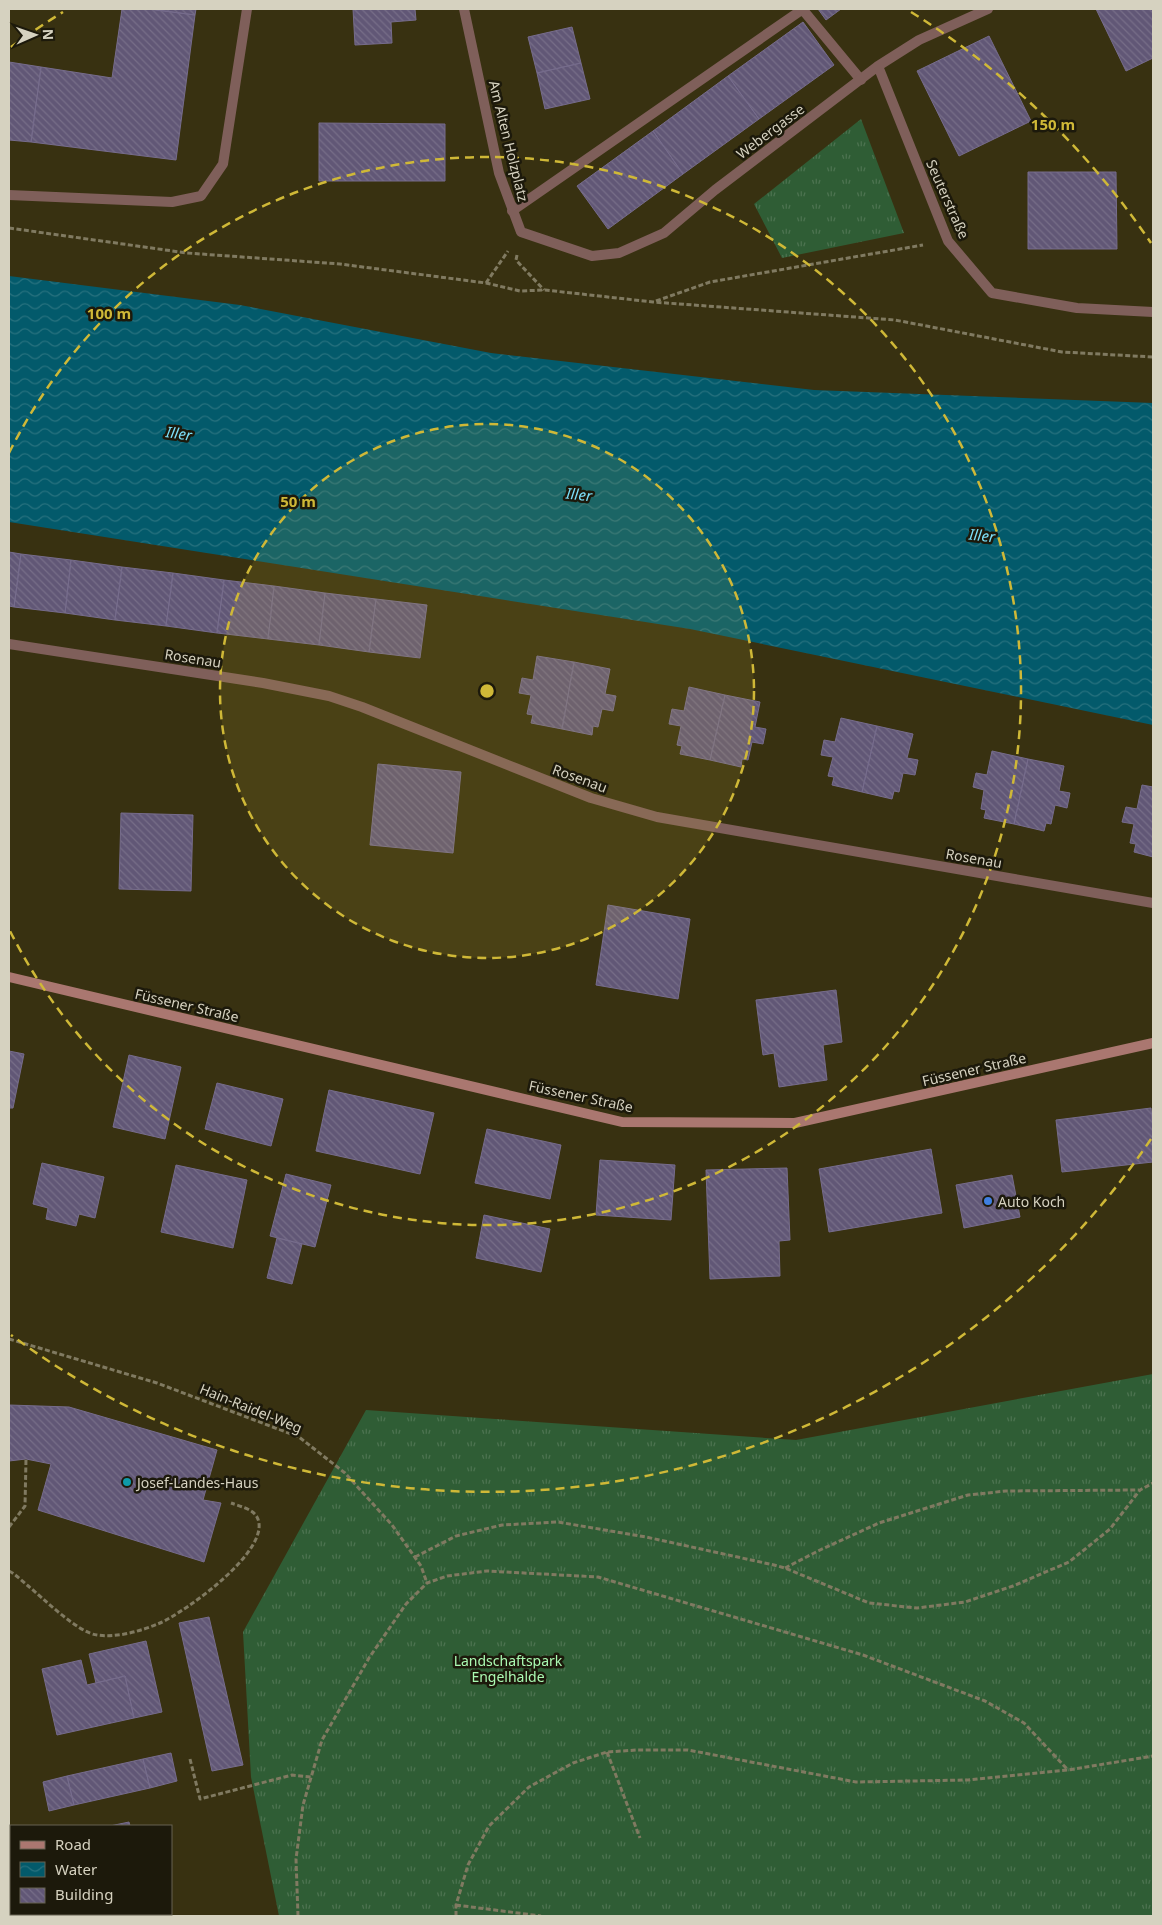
<svg xmlns="http://www.w3.org/2000/svg" width="1162" height="1925" font-family="'Noto Sans',sans-serif">
<style>
.grass{fill:url(#grass-tufts)}
.water{fill:url(#water-waves)}
.building{fill:url(#building-back-hatch);stroke:#766c8c}
.lines{fill:none;stroke-linecap:round;stroke-linejoin:round}
.path{stroke:#807a61;stroke-width:3;stroke-dasharray:5 2.5;stroke-linecap:butt}
.lane{stroke:#7f5f5a;stroke-width:10}
.street{stroke:#7f5f5a;stroke-width:10}
.secondary{stroke:#aa7770;stroke-width:10}
.ring{fill:none;stroke:#cfb837;stroke-width:2.5;stroke-dasharray:9 6}
.shop-dot{fill:#3f7fe0;stroke:#1c190b;stroke-width:2}
.culture-dot{fill:#0f9aa8;stroke:#1c190b;stroke-width:2}
.labels{text-anchor:middle;dominant-baseline:central;stroke-width:5;stroke-linejoin:round;paint-order:stroke}
.street-label{font-size:14px;fill:#d6d2c0;stroke:#1c190b}
.poi-label{font-size:14px;fill:#d6d2c0;stroke:#1c190b;text-anchor:start}
.park-label{font-size:14px;fill:#aafab2;stroke:#1c190b}
.water-label{font-size:15px;font-style:italic;fill:#7de1fb;stroke:#1c190b}
.centre{fill:#cfb837;stroke:#1c190b;stroke-width:2.5}
.ring-label{font-size:15px;text-anchor:middle;font-weight:bold;fill:#cfb837;stroke:#1c190b;stroke-width:5;stroke-linejoin:round;paint-order:stroke}
</style>
<defs>
<pattern id="grass-tufts" width="24" height="20" patternUnits="userSpaceOnUse" patternTransform="scale(1.25)"><rect width="24" height="20" fill="#2f5d35"/><path d="M3 7l-1-3M5 7V3M7 7l1-3M15 17l-1-3M17 17v-4M19 17l1-3" fill="none" stroke="#4c7350"/></pattern>
<pattern id="water-waves" width="16" height="10" patternUnits="userSpaceOnUse" patternTransform="scale(1.25)"><rect width="16" height="10" fill="#035a6b"/><path d="M0 5q4-4 8 0t8 0" fill="none" stroke="#27717e"/></pattern>
<pattern id="building-back-hatch" width="6" height="6" patternUnits="userSpaceOnUse" patternTransform="scale(1.25)"><rect width="6" height="6" fill="#615776"/><path d="M-1 5l2 2M0 0l6 6M5-1l2 2" fill="none" stroke="#776e88"/></pattern>
</defs>
<rect width="100%" height="100%" fill="#383111"/>
<!-- grass -->
<path class="grass" d="M861 119 904 233 782 258 754 204Z
M1153 1374V1916H279L251 1777 243 1632 366 1410 796 1440Z"/>
<!-- water -->
<path class="water" d="M9 276 240 305 491 353 814 390 1153 403V725L690 629 9 522Z"/>
<!-- building -->
<path class="building" d="M122 9H149L195 15 176 160 31 142 41 67 112 78Z
M149 9H196L195 15Z
M353 9H415L416 20 391 22 392 43 355 45Z
M818 9H841L826 20Z
M1096 9H1153V58L1126 71Z
M803 22 834 65 759 119 728 76Z
M572 27 581 63 537 73 528 37Z
M989 36 1031 121 959 156 917 71Z
M9 62 41 67 31 142 9 140Z
M581 63 590 99 545 109 537 73Z
M728 76 759 119 683 174 653 131Z
M319 123 445 124V181H319Z
M653 131 683 174 608 229 577 186Z
M1028 172H1116L1117 249H1028Z
M9 552 21 554 14 607 9 606Z
M21 554 71 560 65 613 14 607Z
M71 560 122 567 115 620 65 613Z
M122 567 173 573 166 626 115 620Z
M173 573 224 580 217 633 166 626Z
M224 580 274 586 268 639 217 633Z
M274 586 325 593 319 645 268 639Z
M325 593 376 599 369 652 319 645Z
M376 599 427 605 420 658 369 652Z
M537 656 574 662 562 729 531 723 533 715 527 714 531 695 519 693 522 678 533 680Z
M574 662 610 669 605 694 616 696 613 711 602 709 598 727 593 726 592 735 562 729Z
M689 687 725 695 710 760 680 754 682 746 677 745 681 726 669 724 672 709 684 711Z
M725 695 760 702 755 727 766 729 763 744 752 742 748 760 742 759 741 767 710 760Z
M841 718 877 726 862 792 832 785 834 777 828 776 833 757 821 755 824 740 835 742Z
M877 726 913 734 907 758 918 760 915 775 903 773 899 792 894 791 892 799 862 792Z
M992 751 1028 759 1014 824 984 818 986 810 981 809 984 790 973 787 976 773 987 775Z
M1028 759 1064 766 1059 791 1070 793 1067 808 1055 805 1051 824 1046 823 1044 831 1014 824Z
M378 764 461 772 453 853 370 845Z
M1142 785 1153 787V857L1134 852 1136 844 1130 843 1134 824 1122 822 1126 807 1137 809Z
M121 813 193 815 191 891 119 889Z
M608 905 690 919 678 999 596 985Z
M836 990 842 1042 823 1045 827 1080 779 1087 774 1053 763 1055 756 1000Z
M9 1051 24 1054 13 1108H9Z
M129 1055 181 1067 165 1139 113 1127Z
M217 1083 283 1099 271 1146 205 1129Z
M329 1090 434 1113 420 1174 316 1151Z
M1151 1108 1153 1130V1162L1062 1172 1056 1120Z
M487 1129 561 1145 550 1199 475 1183Z
M931 1149 942 1213 829 1232 819 1169Z
M600 1160 675 1165 671 1220 596 1215Z
M42 1163 104 1177 95 1218 79 1214 76 1226 46 1219 48 1208 33 1204Z
M176 1165 247 1180 233 1248 161 1232Z
M787 1168 790 1240 779 1241 780 1276 710 1279 706 1170Z
M286 1174 331 1185 315 1247 270 1236Z
M1012 1175 1020 1217 964 1228 956 1185Z
M484 1215 550 1229 541 1272 476 1258Z
M277 1238 302 1244 292 1284 267 1278Z
M9 1405 69 1407 217 1450 203 1500 221 1503 204 1562 38 1510 51 1464 26 1459 9 1461Z
M209 1617 243 1765 212 1771 179 1623Z
M146 1641 162 1712 134 1718 125 1676 96 1683 89 1654Z
M81 1660 87 1685 125 1676 134 1718 57 1735 42 1669Z
M171 1753 177 1781 150 1788 143 1759Z
M143 1759 150 1788 74 1805 67 1776Z
M67 1776 74 1805 49 1811 43 1782Z
M129 1822 130 1826H110Z
M9 1855 11 1865V1914H23L24 1916H9Z
M74 1914H152L153 1916H74Z"/>
<g class="lines">
<!-- path -->
<path class="path" d="M9 228 187 253 340 264 486 283 520 291 545 290 653 302 895 320 1062 352 1153 357
M517 255 516 260 544 290
M486 283 508 251
M656 301 710 282 923 245
M9 1339 157 1383 299 1437 345 1473 392 1525 421 1566 427 1583
M9 1527 25 1506 26 1459
M415 1557 456 1536 502 1525 558 1522 646 1537 774 1565 785 1568 869 1603 917 1608 965 1602 1013 1586 1069 1562 1110 1529 1140 1490 1153 1483
M785 1568 820 1550 879 1523 968 1495 1006 1491 1139 1490
M9 1571C15 1574 21 1580 27 1585 43 1598 78 1633 97 1635 117 1638 141 1631 160 1623 185 1612 274 1549 257 1517 253 1509 239 1506 231 1503
M607 1752 640 1838
M190 1759 200 1799 292 1775 311 1777
M456 1905 541 1916
M298 1916 296 1859 303 1805 322 1740 369 1658 406 1604 427 1583 447 1576 487 1571 598 1577 863 1655 985 1701 1024 1723 1068 1770
M456 1916V1905L468 1865 489 1826 529 1787 573 1763 607 1752 637 1750H688L856 1782 968 1780 1068 1770 1153 1756"/>
<!-- lane -->
<path class="lane" d="M803 10 861 80
M9 195 172 202 201 196 223 164 247 9
M512 211 803 9"/>
<!-- street -->
<path class="street" d="M464 9 499 173 521 232 592 256 619 253 664 233 715 190 878 66 919 40 988 9
M878 66 948 241 992 293 1077 308 1153 312
M9 644 263 683 329 696 362 707 591 798 657 817 1153 903"/>
<!-- secondary -->
<path class="secondary" d="M9 977 622 1122 795 1123 1153 1043"/>
</g>
<!-- distance rings -->
<circle cx="487" cy="691" r="267" fill="#cfb837" fill-opacity=".12"/>
<g class="ring">
<circle cx="487" cy="691" r="267"/>
<path d="M9 453A534 534 0 1 1 9 929"/>
<path d="M1151 1139A801 801 0 0 1 11 1335M11 47A801 801 0 0 1 63 12M911 12A801 801 0 0 1 1151 243"/>
</g>
<!-- markers -->
<circle class="shop-dot" cx="988" cy="1201" r="5"/>
<circle class="culture-dot" cx="127" cy="1482" r="5"/>
<g class="labels">
<!-- street labels -->
<g class="street-label">
<text transform="translate(770 131) rotate(-37)">Webergasse</text>
<text transform="translate(509 141) rotate(76)">Am Alten Holzplatz</text>
<text transform="translate(948 199) rotate(66)">Seuterstraße</text>
<text transform="translate(193 658) rotate(9)">Rosenau</text>
<text transform="translate(580 778) rotate(20)">Rosenau</text>
<text transform="translate(974 858) rotate(10)">Rosenau</text>
<text transform="translate(187 1005) rotate(13)">Füssener Straße</text>
<text transform="translate(974 1069) rotate(-13)">Füssener Straße</text>
<text transform="translate(581 1096) rotate(12)">Füssener Straße</text>
<text transform="translate(251 1408) rotate(22)">Hain-Raidel-Weg</text>
</g>
<!-- poi labels -->
<g class="poi-label">
<text x="998" y="1201">Auto Koch</text>
<text x="137" y="1482">Josef-Landes-Haus</text>
</g>
<!-- park labels -->
<g class="park-label">
<text x="508" y="1660">Landschaftspark<tspan x="508" dy="16">Engelhalde</tspan></text>
</g>
<!-- water labels -->
<g class="water-label">
<text transform="translate(179 433) rotate(9)">Iller</text>
<text transform="translate(579 494) rotate(6)">Iller</text>
<text transform="translate(982 535) rotate(6)">Iller</text>
</g>
</g>
<circle cx="487" cy="691" r="8" class="centre"/>
<g class="ring-label">
<text x="1053" y="130">150 m</text>
<text x="109" y="319">100 m</text>
<text x="298" y="507">50 m</text>
</g>
<!-- border -->
<rect width="1162" height="1925" fill="none" stroke="#d6d2c0" stroke-width="20"/>
<!-- legend -->
<rect x="10" y="1825" width="162" height="90" fill="#1c190b" stroke="#666353"/>
<rect x="20" y="1841" width="25" height="8" fill="#aa7770" stroke="#666353"/>
<text x="55" y="1850" font-size="15" fill="#d6d2c0">Road</text>
<rect x="20" y="1862" width="25" height="15" fill="url(#water-waves)" stroke="#666353"/>
<text x="55" y="1875" font-size="15" fill="#d6d2c0">Water</text>
<rect x="20" y="1888" width="25" height="15" fill="url(#building-back-hatch)" stroke="#666353"/>
<text x="55" y="1900" font-size="15" fill="#d6d2c0">Building</text>
<!-- north arrow -->
<g transform="translate(35 35) rotate(88)" stroke="#1c190b" stroke-width="4" paint-order="stroke">
<path d="M0-4L9 19L0 12L-9 19Z" fill="#d6d2c0"/>
<text y="-8" font-size="14" font-weight="bold" text-anchor="middle" fill="#d6d2c0">N</text>
</g>
</svg>
